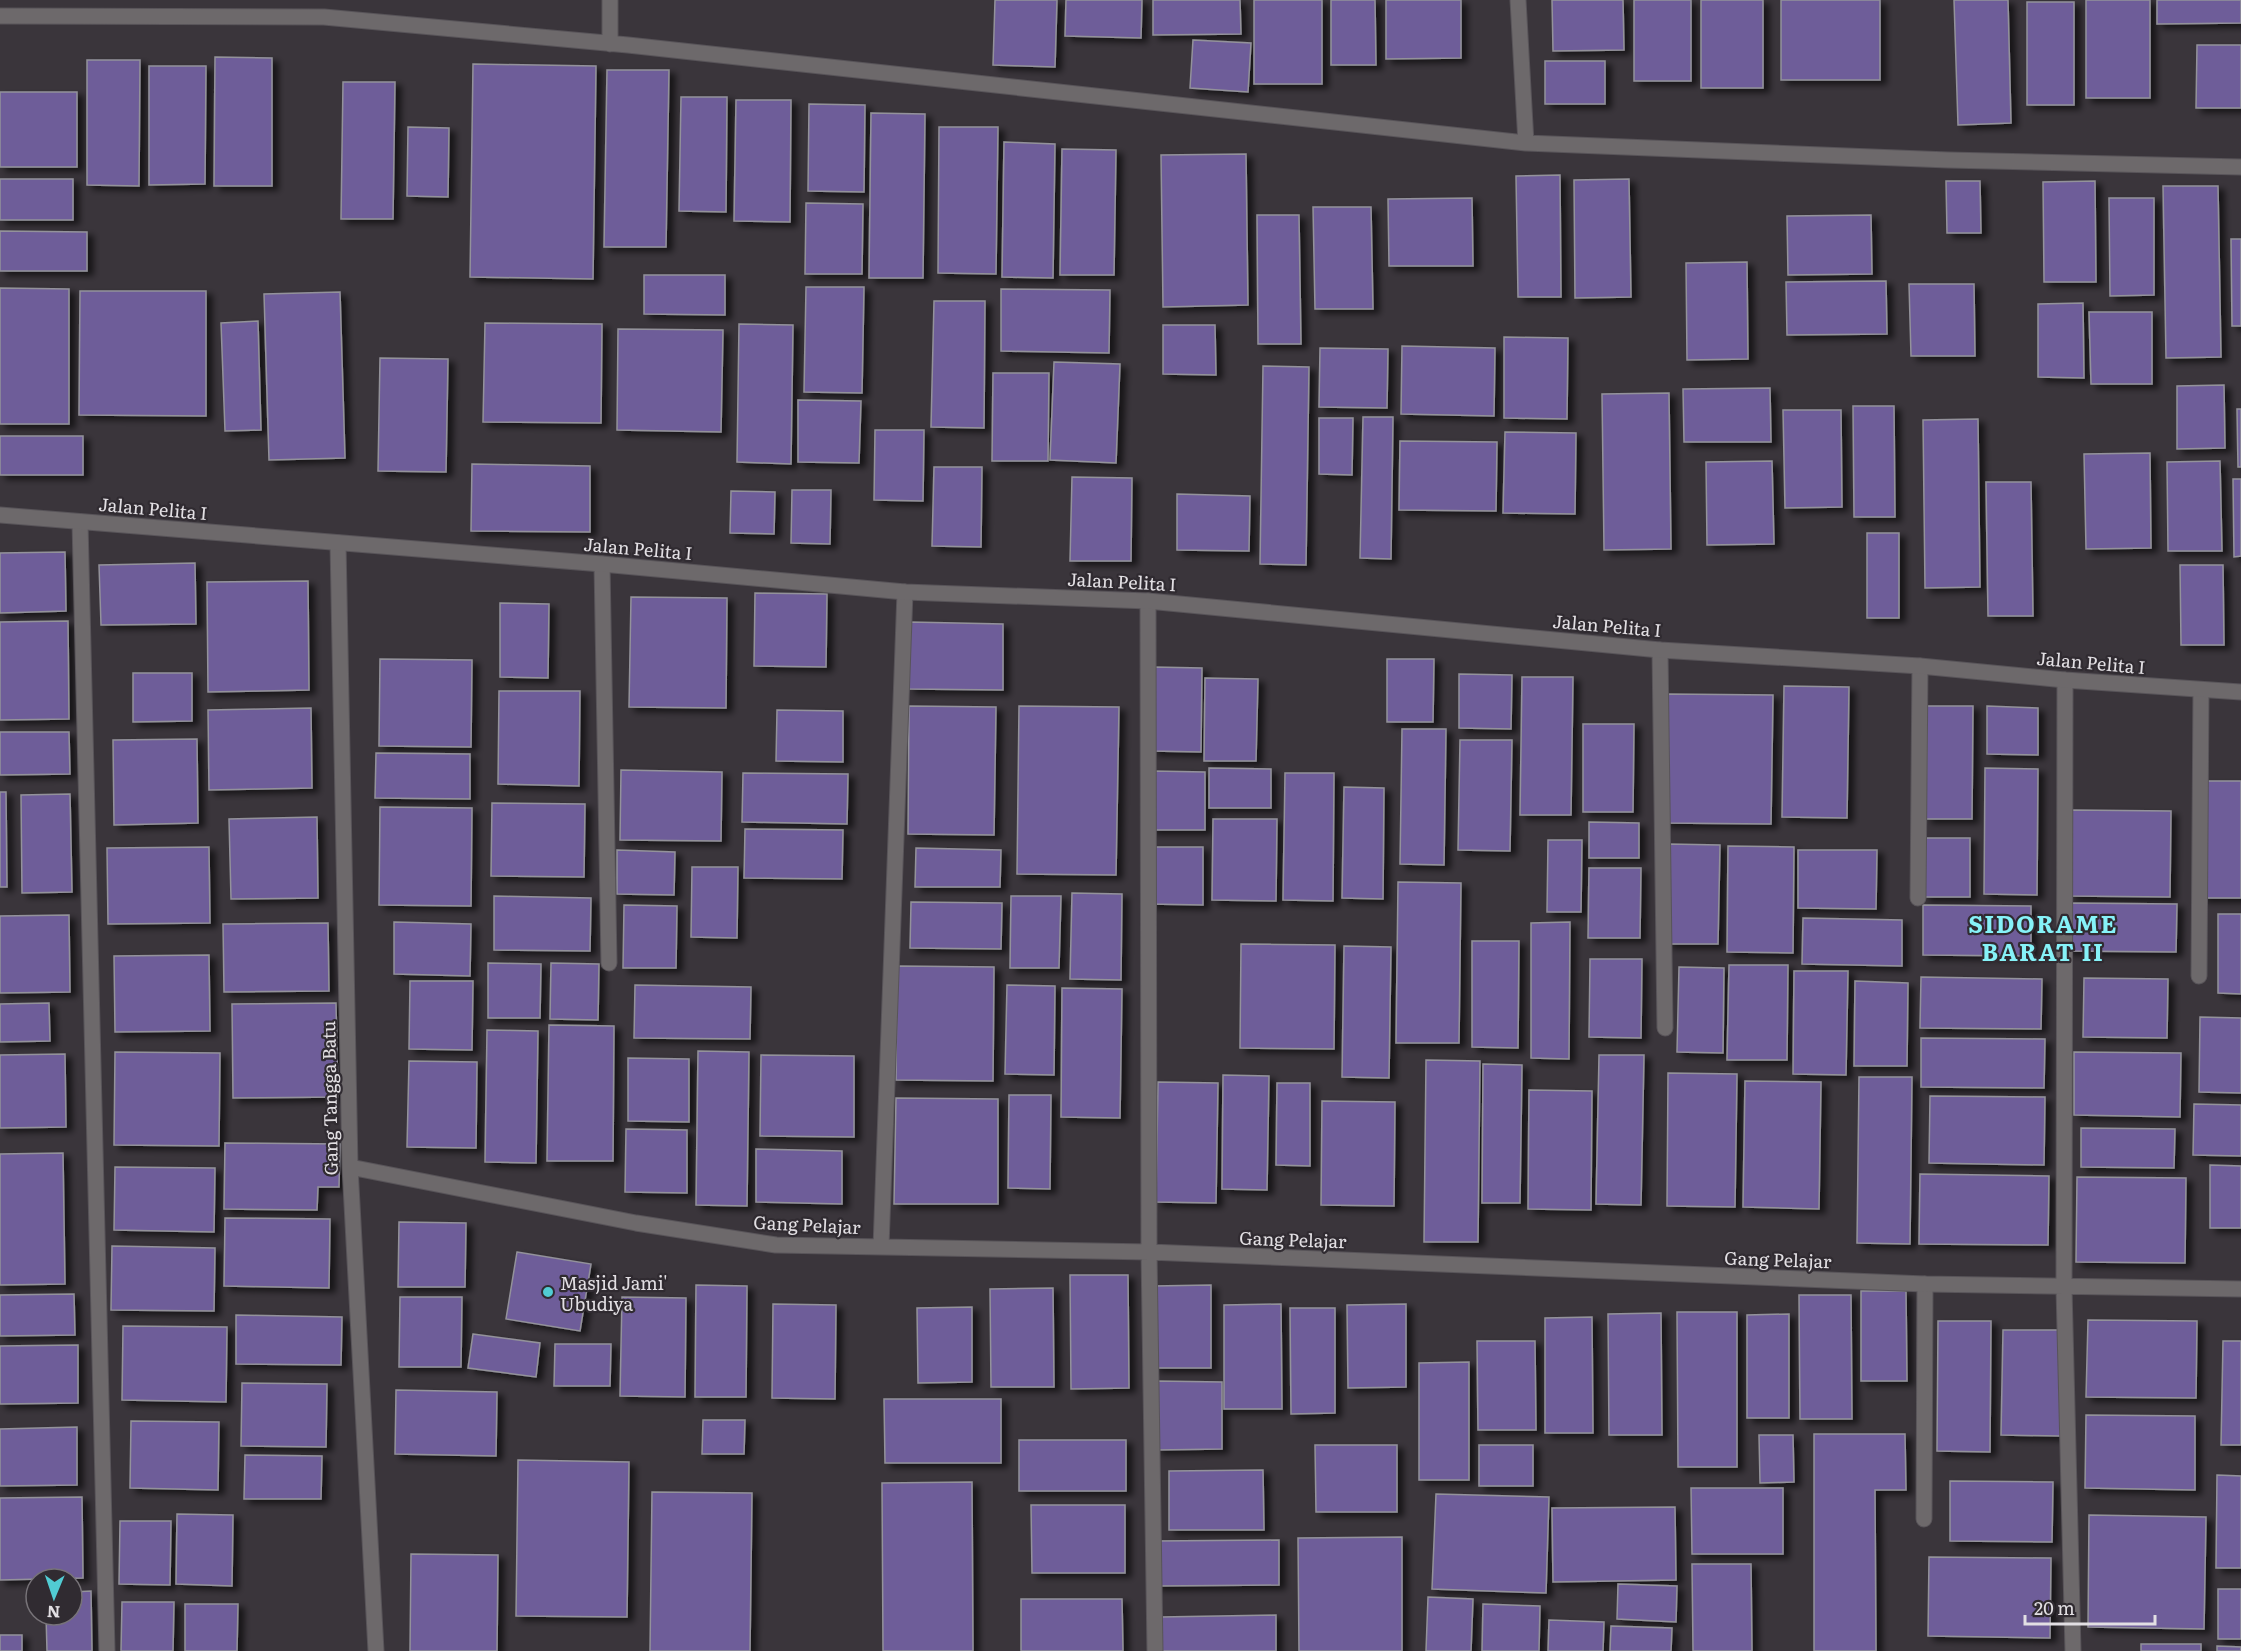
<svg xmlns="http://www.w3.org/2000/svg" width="2241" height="1651" font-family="Literata,serif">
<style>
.building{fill:#6e5d99;stroke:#93929a;stroke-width:1.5;filter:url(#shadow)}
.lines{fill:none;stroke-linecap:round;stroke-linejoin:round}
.service-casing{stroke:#585459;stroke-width:17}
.minor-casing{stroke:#585459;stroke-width:17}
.tertiary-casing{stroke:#585459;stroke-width:17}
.service{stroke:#6d696b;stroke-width:15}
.minor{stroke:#6d696b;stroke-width:15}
.tertiary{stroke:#6d696b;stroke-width:15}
.poi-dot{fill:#51ccd3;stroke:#302b31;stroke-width:2}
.labels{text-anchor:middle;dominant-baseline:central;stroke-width:4.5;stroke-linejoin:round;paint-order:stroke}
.street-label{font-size:18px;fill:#e2dfe3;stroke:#302b31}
.poi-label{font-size:18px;fill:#e2dfe3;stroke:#302b31;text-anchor:start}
.district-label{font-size:24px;font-weight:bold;letter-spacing:1.5px;fill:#86f2f8;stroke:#302b31}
</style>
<defs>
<filter id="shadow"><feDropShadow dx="6" dy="4" stdDeviation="3" flood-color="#0009"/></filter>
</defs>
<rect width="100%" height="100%" fill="#3a353b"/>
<!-- building -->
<path class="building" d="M995 0H1057L1055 67 993 65Z
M1066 0H1142L1141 38 1065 36Z
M1153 0H1240L1241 34 1153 35Z
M1254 0H1322V84H1254Z
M1331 0H1375L1376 65H1331Z
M1386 0H1461V58L1386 59Z
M1552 0H1623L1624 50 1553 51Z
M1634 0H1691V81H1634Z
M1701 0H1763V88H1701Z
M1781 0H1880V80H1781Z
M1954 0H2008L2011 123 1958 125Z
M2086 0H2150V98H2086Z
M2157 0H2241V23L2157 24Z
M2027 2H2074V105H2027Z
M1193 40 1251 43 1248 92 1190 88Z
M2197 45H2241V108H2196Z
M215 57 272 58V186H214Z
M87 60H140L139 186 87 185Z
M1545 61H1605V104H1545Z
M473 64 596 66 593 279 470 277Z
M149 66H206L205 184 149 185Z
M607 70H669L666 247H604Z
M343 82H395L393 219H341Z
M0 92H77V167H0Z
M681 97H727L726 212 679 211Z
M736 100H791L790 222 734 221Z
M809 104 865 105 864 192 808 191Z
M871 113 925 114 923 278H869Z
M408 127 449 128 448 197 407 196Z
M939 127H998L996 274 938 273Z
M1004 142 1055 144 1053 278 1002 277Z
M1062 149 1116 150 1114 275H1060Z
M1246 154 1248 305 1163 307 1161 155Z
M1560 175 1561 297H1518L1516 176Z
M0 179H73V220H0Z
M1629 179 1631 297 1575 298 1574 180Z
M1946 181H1980L1981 233H1947Z
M2095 181 2096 282H2044L2043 182Z
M2163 186H2218L2221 357 2166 358Z
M1472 198 1473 266H1389L1388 199Z
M2109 198H2154V295L2110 296Z
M806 203 863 204 862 274H805Z
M1313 207H1371L1373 309H1315Z
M1257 215H1299L1301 344H1258Z
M1871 215 1872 274 1788 275 1787 216Z
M0 231 87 232V271H0Z
M2231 239H2241V326H2232Z
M1747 262 1748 359 1687 360 1686 263Z
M644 275H725V315L644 314Z
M1886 281 1887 334 1787 335 1786 282Z
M1909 284H1974L1975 356H1911Z
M806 287H864L862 393 804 392Z
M0 288 69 289V424H0Z
M1001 289 1110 290 1109 353 1001 351Z
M80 291H206V416L79 415Z
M340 292 345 458 269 460 264 294Z
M934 301H985L984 428 931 427Z
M2083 303 2084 378 2038 377V304Z
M2089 312H2152V384H2091Z
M258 321 261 430 225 431 221 323Z
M485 323 602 324 601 423 483 422Z
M739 324 793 325 791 464 737 462Z
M1163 325H1215L1216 375 1163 374Z
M618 329 723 330 721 432 617 430Z
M1504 337 1568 338 1567 419 1504 418Z
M1402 346 1495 348 1494 416 1401 414Z
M1320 348 1388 349 1387 408 1319 407Z
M380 358 448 359 446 472 378 471Z
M1054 362 1120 364 1116 463 1050 460Z
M1263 366 1309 367 1306 565 1260 564Z
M993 373H1049L1048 461H992Z
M2224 385 2225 448 2177 449V386Z
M1770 388 1771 442H1684L1683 389Z
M1669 393 1671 549 1604 550 1602 394Z
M798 400 861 401 859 463 798 462Z
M1853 406H1894L1895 517H1854Z
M2237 409H2241V467H2238Z
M1783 410H1841L1842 507 1785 508Z
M1363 417H1393L1391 559 1360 558Z
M1319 418H1353L1352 475 1319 474Z
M1978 419 1980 587 1925 588 1923 420Z
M875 430H924L923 501 874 500Z
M1505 432 1576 433 1575 514 1503 513Z
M0 436H83V475H0Z
M1400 441 1497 442 1496 511 1399 510Z
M2150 453 2151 548 2086 549 2084 454Z
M1772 461 1774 544 1707 545 1706 462Z
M2220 461 2222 551H2168L2167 462Z
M472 464 590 466V532L471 531Z
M934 467H982L981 547 932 546Z
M1072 477 1132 478 1131 561H1070Z
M2233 479H2241V556L2234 557Z
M1986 482H2031L2033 616H1988Z
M792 490H831L830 544 791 543Z
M731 491 775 492 774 534 730 533Z
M1177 494 1250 496 1249 551 1177 550Z
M1867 533H1899V618H1867Z
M65 552 66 611 0 613V553Z
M195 563 196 624 101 625 99 565Z
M2180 565H2223L2224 645H2181Z
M308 581 309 690 208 692 207 582Z
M755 593 827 594 826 667 754 666Z
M631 597 727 598 726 708 629 707Z
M500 603 549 604 548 678 500 677Z
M68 621 69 719 0 720V622Z
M909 622 1003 624V690L909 689Z
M380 659 472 660 471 747 379 746Z
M1387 659H1434L1433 722H1387Z
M1153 667 1202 668 1201 752 1152 751Z
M133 673H192V721L133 722Z
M1459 674 1512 675 1511 729 1459 728Z
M1522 677H1573L1571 815H1520Z
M1205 678 1258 679 1256 761H1204Z
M1784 686 1849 687 1847 818 1782 817Z
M499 691H580L579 786 498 784Z
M1666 694 1773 695 1771 824 1664 823Z
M909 706 996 707 994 835 908 834Z
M1019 706 1119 707 1116 875 1017 874Z
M1927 706H1973L1972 819H1926Z
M1987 706 2038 708V755L1987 754Z
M311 708 312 788 209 790 208 710Z
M777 710 843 711V762L776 761Z
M1583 724H1634L1633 812H1583Z
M1402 729H1446L1444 865 1400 864Z
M0 732H69L70 774 0 775Z
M197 739 198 823 114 825 113 740Z
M1460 740H1512L1510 851 1458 850Z
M376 753 470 754V799L375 798Z
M1209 768 1271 769V808H1209Z
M1985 768 2038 769 2037 895 1984 894Z
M621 770 722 772 721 841 620 840Z
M1152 771 1205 772V830H1150Z
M743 773 848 774 847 824 742 822Z
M1285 773H1334L1333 901 1283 900Z
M2203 781H2241V898H2201Z
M1344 787 1384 788 1383 899 1342 898Z
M0 792H6L7 887H0Z
M70 794 72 892 22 893 21 795Z
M492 803 585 804 584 877 491 876Z
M380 807 472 808 471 906 379 905Z
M2071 810 2171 811 2170 897 2070 896Z
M317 817 318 898 231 899 229 819Z
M1213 819H1277L1276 901 1212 900Z
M1589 822 1639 823V858H1589Z
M745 829 843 830 842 879 744 878Z
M1924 838H1970V897H1924Z
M1548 840H1582L1581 912H1547Z
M1668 844 1720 845 1718 944H1667Z
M1728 846 1794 847 1793 953 1727 952Z
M209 847 210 923 108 924 107 848Z
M1150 847H1203V905L1149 904Z
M916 848 1001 850 1000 887H915Z
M617 850 675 852 674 895 617 894Z
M1798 850H1877L1876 909 1798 908Z
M692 867H738L737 938 691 937Z
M1589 868H1641L1640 938H1588Z
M1398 882 1461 883 1459 1043H1396Z
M1072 893 1122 894 1121 980 1070 979Z
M494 896 591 898 590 951 494 950Z
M1011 896H1061L1059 968H1010Z
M911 902 1002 903 1001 949 910 948Z
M2066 903 2177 904 2176 952 2066 951Z
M624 905 677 906 676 968H623Z
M1923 905 2031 906V956L1923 955Z
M2218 914H2241V994L2218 993Z
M69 915 70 992 0 993V916Z
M1803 918 1902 920V966L1802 964Z
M394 922 471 924 470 976 394 974Z
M1570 922 1569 1059 1531 1058V923Z
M328 923 329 991 224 992 223 924Z
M1472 941H1519L1518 1048 1472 1047Z
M1241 944 1335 945 1334 1049 1240 1048Z
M1344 946 1391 947 1389 1078 1342 1077Z
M209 955 210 1031 115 1032 114 956Z
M1590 959H1642L1641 1038 1589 1037Z
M488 963 541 964 540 1018H488Z
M551 963 599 964 598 1020 550 1019Z
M1729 965H1788L1787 1060H1727Z
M897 966 994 967 993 1081 896 1080Z
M1679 967 1724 968 1723 1053 1677 1052Z
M1794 971H1848L1846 1075 1793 1074Z
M1921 977 2042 979 2041 1029 1920 1028Z
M2084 978 2168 979 2167 1038 2083 1037Z
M410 981H473L472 1050 409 1049Z
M1855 981 1908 983 1907 1066H1854Z
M635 985 751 987 750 1039 634 1038Z
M1007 985 1055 986 1054 1075 1005 1074Z
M1062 988 1122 989 1120 1118 1061 1117Z
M49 1003 50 1041 0 1042V1004Z
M336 1003 338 1097 233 1098 232 1004Z
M2200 1017 2241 1018V1093L2199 1092Z
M549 1025 614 1026 613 1161H547Z
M487 1030 538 1031 536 1163 485 1162Z
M1921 1038 2045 1039 2044 1088 1921 1087Z
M698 1051 749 1052 747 1206 696 1205Z
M115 1052 220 1053 219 1146 114 1145Z
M2074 1052 2181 1053 2180 1117 2074 1115Z
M65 1054 66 1127 0 1128V1055Z
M761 1055 854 1056V1137L760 1136Z
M1599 1055H1644L1641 1205 1596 1204Z
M628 1058 689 1059V1122L628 1121Z
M1426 1060 1480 1061 1478 1242H1424Z
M409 1061 477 1062 476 1148 407 1147Z
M1483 1064 1522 1065 1520 1203H1482Z
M1668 1073 1737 1074 1735 1207 1667 1206Z
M1223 1075 1269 1076 1267 1190 1222 1189Z
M1859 1077H1912L1910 1244 1857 1243Z
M1745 1081 1821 1082 1819 1209 1743 1207Z
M1158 1082 1218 1083 1216 1203 1156 1202Z
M1277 1083H1310V1166L1276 1165Z
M1529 1090 1592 1091 1591 1210 1528 1209Z
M1009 1095H1051L1050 1189 1008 1188Z
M1930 1096 2045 1097 2044 1165 1929 1163Z
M896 1098 998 1099V1204H894Z
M1322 1101 1395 1102 1394 1206 1321 1205Z
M2194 1104 2241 1105V1156L2193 1155Z
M2081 1128 2175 1129 2174 1168 2081 1167Z
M626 1129 687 1130V1193L625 1192Z
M225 1143 340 1144 339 1187H318L317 1210 224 1209Z
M756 1149 842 1151V1204L756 1202Z
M63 1153 65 1284 0 1285V1154Z
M2210 1165 2241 1166V1228H2210Z
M115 1167 215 1168 214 1232 114 1230Z
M1920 1174 2049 1176 2048 1245 1919 1244Z
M2077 1177 2186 1178 2185 1263 2076 1262Z
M225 1218 330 1219 329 1288 224 1286Z
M399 1222 466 1223 465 1287H398Z
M112 1246 215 1248 214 1311 111 1310Z
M517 1252 591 1264 580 1331 506 1319Z
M1070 1275H1128L1129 1388 1071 1389Z
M696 1285 747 1286 746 1397H695Z
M1211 1285V1368H1154V1286Z
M1053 1288 1054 1387H991L990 1289Z
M1861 1291H1906L1907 1381H1861Z
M74 1294 75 1335 0 1336V1295Z
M1799 1295H1851L1852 1419H1800Z
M400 1297H462L461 1367H399Z
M622 1297 686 1298 685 1397 620 1396Z
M773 1304 836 1305 835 1399 772 1398Z
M1281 1304 1282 1409H1224V1305Z
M1406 1304V1387L1348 1388 1347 1305Z
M972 1307V1382L918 1383 917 1308Z
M1290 1308H1335V1413L1291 1414Z
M1677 1312H1737V1467H1678Z
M1661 1313 1662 1435H1609L1608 1314Z
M1789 1314V1418H1747V1315Z
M236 1315 342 1317 341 1365 236 1364Z
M1592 1317 1593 1433H1545V1318Z
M2088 1320 2197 1321 2196 1398 2086 1397Z
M1938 1321H1991L1990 1452 1937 1451Z
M123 1326 227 1327 226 1402 122 1400Z
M2003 1330H2061L2060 1436 2001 1435Z
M473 1334 540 1343 536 1377 468 1368Z
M1477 1341H1535L1536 1430H1478Z
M2223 1341H2241V1445H2221Z
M555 1344H611L610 1386H554Z
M78 1345V1403L0 1404V1346Z
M1469 1362V1480H1419V1363Z
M1156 1381 1222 1382V1449L1156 1450Z
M242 1383 327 1384 326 1447 241 1446Z
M396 1390 497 1392 496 1456 395 1454Z
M884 1399H1001V1463H885Z
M2086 1415 2195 1416V1490L2085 1488Z
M703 1420H745L744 1454H702Z
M131 1421 219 1422 218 1490 130 1488Z
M77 1427V1485L0 1486V1429Z
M1814 1434H1905L1906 1490H1875L1876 1651H1814Z
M1759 1435H1793L1794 1482 1760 1483Z
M1019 1440H1126V1491H1019Z
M1315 1445H1397V1512H1316Z
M1479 1445H1533V1486H1479Z
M245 1455 322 1456 321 1499H244Z
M518 1460 629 1462 627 1617 516 1616Z
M1263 1470 1264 1530H1169V1471Z
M2217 1475 2241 1476V1568H2216Z
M1950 1481 2053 1482 2052 1542 1950 1541Z
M972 1482 973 1651H883L882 1483Z
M1691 1488H1783V1554H1692Z
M652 1492 752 1493 750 1651H650Z
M1436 1494 1549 1497 1546 1593 1432 1589Z
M82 1497 83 1578 0 1580V1498Z
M1031 1505H1125V1573H1032Z
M1675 1507 1676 1580 1553 1582 1552 1508Z
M177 1514 233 1515 232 1586 176 1584Z
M2089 1515 2206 1517 2204 1629 2088 1627Z
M120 1521H171L170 1585 119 1584Z
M1402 1537V1651H1299L1298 1538Z
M1279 1540V1585L1155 1586V1541Z
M411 1554 498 1555 497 1651H410Z
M1929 1557 2051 1558 2050 1638 1928 1636Z
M1692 1564H1751L1752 1651H1693Z
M1618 1584 1677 1586 1676 1622 1617 1619Z
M2218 1589H2241V1639H2218Z
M91 1591 92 1651H47L46 1615H72V1592Z
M1428 1597 1473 1599 1471 1651H1426Z
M1021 1599H1122L1123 1651H1021Z
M122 1602H174L173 1651H121Z
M185 1604H238L237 1651H185Z
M1483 1604 1540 1606 1539 1651H1482Z
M1276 1615V1651H1161V1617Z
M1549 1620 1604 1622 1603 1651H1548Z
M1611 1626 1672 1628 1671 1651H1610Z
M0 1635H22V1651H0Z
M2141 1644H2201V1651H2141Z
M2217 1646 2241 1647V1651H2217Z"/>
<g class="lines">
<!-- service casing -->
<g class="service-casing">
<path id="service" d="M1924 1519 1925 1284"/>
</g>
<!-- minor casing -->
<g class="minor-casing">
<path id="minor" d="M1518 0 1526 143
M0 16 324 17 628 45 1526 143 1948 160 2241 167
M610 44V0
M80 522 107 1651
M338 543 350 1167 376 1651
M602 564 609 963
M1148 601 1149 1252 1155 1651
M1660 650 1665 1028
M2065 680 2064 1288 2073 1651
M1918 898 1920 666
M2199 976 2201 690
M350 1167 636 1223 776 1245 1149 1252 1925 1284 2241 1289
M881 1247 905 592"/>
</g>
<!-- tertiary casing -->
<g class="tertiary-casing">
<path id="tertiary" d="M0 515 602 564 905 592 1148 601 1660 650 1920 666 2065 680 2241 692"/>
</g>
<!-- service -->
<use href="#service" class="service"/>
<!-- minor -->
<use href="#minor" class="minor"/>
<!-- tertiary -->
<use href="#tertiary" class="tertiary"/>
</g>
<!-- markers -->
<circle class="poi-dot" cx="548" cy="1292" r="6"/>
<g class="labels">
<!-- street labels -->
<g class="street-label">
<text transform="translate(153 508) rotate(5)">Jalan Pelita I</text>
<text transform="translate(638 548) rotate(5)">Jalan Pelita I</text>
<text transform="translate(1122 581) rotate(3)">Jalan Pelita I</text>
<text transform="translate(1607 625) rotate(5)">Jalan Pelita I</text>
<text transform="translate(2091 662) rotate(5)">Jalan Pelita I</text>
<text transform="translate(329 1098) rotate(-91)">Gang Tangga Batu</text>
<text transform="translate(807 1224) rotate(3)">Gang Pelajar</text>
<text transform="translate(1293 1239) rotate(2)">Gang Pelajar</text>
<text transform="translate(1778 1259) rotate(2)">Gang Pelajar</text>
</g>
<!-- poi labels -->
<g class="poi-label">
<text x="560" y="1282">Masjid Jami'<tspan x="560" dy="21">Ubudiya</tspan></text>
</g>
<!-- district labels -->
<g class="district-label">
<text x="2043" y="922">SIDORAME<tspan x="2043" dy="28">BARAT II</tspan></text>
</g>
</g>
<!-- north arrow -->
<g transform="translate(54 1597) rotate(182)"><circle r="28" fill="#302b31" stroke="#777378" stroke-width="1.5"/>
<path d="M0-4.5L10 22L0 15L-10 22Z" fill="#51ccd3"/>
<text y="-9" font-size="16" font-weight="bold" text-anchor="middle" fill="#e2dfe3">N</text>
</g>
<!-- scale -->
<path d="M2025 1615v9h130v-9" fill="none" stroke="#e2dfe3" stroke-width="3"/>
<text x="2034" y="1615" font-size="18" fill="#e2dfe3" stroke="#302b31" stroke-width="4.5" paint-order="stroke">20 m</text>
</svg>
